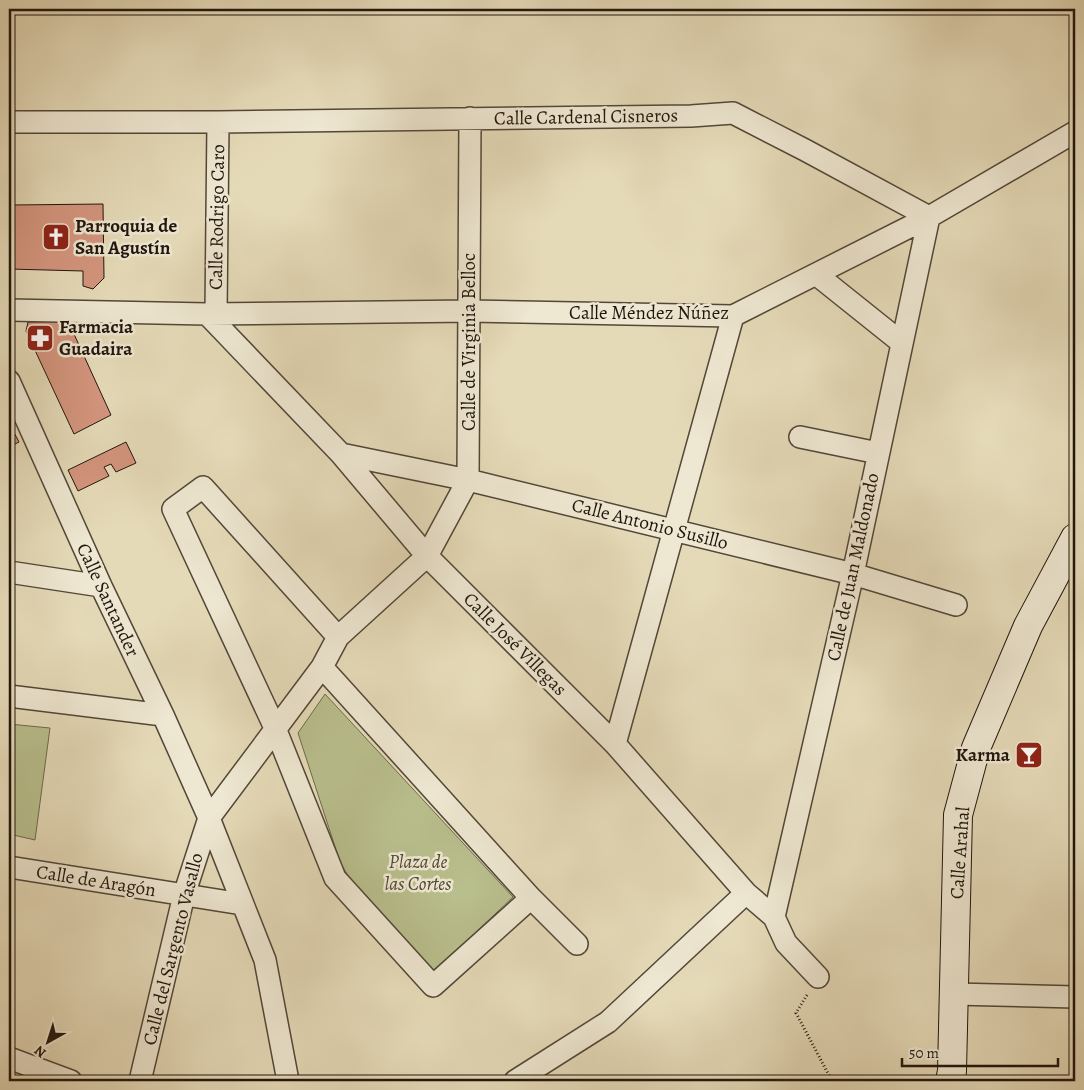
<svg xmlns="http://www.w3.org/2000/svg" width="1084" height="1090" font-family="Alegreya,serif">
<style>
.green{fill:#b8be8c;stroke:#6c6a4d}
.building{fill:#d4957e;stroke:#21160e}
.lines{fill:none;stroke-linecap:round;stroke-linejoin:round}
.street-casing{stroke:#524738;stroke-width:24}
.secondary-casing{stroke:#21160e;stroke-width:30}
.path{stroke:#21160e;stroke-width:3;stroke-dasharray:1 2.5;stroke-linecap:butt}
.street{stroke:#eee7d1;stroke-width:21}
.secondary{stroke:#eee7d1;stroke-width:28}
.labels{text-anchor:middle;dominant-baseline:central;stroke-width:5;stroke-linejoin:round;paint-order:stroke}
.street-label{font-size:19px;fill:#21160e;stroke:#eee7d1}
.poi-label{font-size:19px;font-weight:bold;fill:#21160e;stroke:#eee7d1;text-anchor:start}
.park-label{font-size:19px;font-style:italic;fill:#4e4834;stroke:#eee7d1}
</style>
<rect width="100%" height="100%" fill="#e5dab8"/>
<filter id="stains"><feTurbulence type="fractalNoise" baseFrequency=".004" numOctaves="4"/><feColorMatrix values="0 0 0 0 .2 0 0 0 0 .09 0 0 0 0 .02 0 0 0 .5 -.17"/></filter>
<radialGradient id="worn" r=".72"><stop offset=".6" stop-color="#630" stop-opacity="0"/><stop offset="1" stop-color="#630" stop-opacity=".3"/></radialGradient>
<!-- green -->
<path class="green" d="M325 694 513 897 434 972 351 881 340 862 298 733Z
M9 724 50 728 35 840 9 834Z"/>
<!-- building -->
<path class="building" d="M9 146 12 205 103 204 104 278 93 289 83 286V271L9 269Z
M68 321 111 415 74 434 26 331 28 322Z
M9 423 19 442 9 447Z
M126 442 136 463 116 472 111 464 104 467 109 476 78 491 68 470Z"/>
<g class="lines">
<!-- street casing -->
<g class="street-casing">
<path id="street" d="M9 122H218L691 116 733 113 805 150 929 217 853 574 774 917
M817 275 902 343
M9 310 207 314 470 311 733 316 929 217 1075 132
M216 313 218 122
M207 314 341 454 427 556 615 744 746 893 774 917 786 943 818 977
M9 381 101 586 163 715 209 818 265 960 288 1081
M800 437 878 453
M341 454 468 480 853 574 956 605
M9 572 101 586
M338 637 203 487 173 509 275 728 335 878 433 986 531 898
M322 667 531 898 577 944
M9 696 163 715
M615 744 733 316
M9 867 242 904
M954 994 1075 997
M9 1058 71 1081
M140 1081 184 895 209 818 322 667 338 637 427 556 468 480 470 118
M515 1081 608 1022 746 893"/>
</g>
<!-- secondary casing -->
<g class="secondary-casing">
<path id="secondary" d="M950 1081 952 1071 958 815 976 748 1028 626 1075 538"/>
</g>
<!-- path -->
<path class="path" d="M807 995 796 1013 832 1081"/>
<!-- street -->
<use href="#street" class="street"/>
<!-- secondary -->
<use href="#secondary" class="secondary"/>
</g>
<!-- icons -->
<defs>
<g id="church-square" transform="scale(1.4375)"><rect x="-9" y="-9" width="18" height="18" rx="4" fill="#8f2418" stroke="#eee7d1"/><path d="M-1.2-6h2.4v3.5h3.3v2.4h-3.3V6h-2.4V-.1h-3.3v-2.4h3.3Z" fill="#fff"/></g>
<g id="pharmacy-square" transform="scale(1.4375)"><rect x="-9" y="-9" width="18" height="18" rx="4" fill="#8f2418" stroke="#eee7d1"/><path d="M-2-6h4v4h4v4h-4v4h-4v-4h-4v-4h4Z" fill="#fff"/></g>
<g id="bar-square" transform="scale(1.4375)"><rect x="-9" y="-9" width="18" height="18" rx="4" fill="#8f2418" stroke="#eee7d1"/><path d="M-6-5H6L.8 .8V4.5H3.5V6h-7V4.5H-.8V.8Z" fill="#fff"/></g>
</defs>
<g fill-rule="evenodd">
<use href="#church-square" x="56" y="237"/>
<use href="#pharmacy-square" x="40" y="338"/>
<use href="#bar-square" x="1029" y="755"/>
</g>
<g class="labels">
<!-- street labels -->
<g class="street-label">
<text transform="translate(586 117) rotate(-1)">Calle Cardenal Cisneros</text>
<text transform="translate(217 217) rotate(-89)">Calle Rodrigo Caro</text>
<text x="649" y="313">Calle Méndez Núñez</text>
<text transform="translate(469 342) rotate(-90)">Calle de Virginia Belloc</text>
<text transform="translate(650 524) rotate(14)">Calle Antonio Susillo</text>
<text transform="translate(853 567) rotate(-78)">Calle de Juan Maldonado</text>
<text transform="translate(108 600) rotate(65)">Calle Santander</text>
<text transform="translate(515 644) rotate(45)">Calle José Villegas</text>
<text transform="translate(960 853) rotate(-86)">Calle Arahal</text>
<text transform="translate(96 881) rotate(9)">Calle de Aragón</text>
<text transform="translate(173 949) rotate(-76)">Calle del Sargento Vasallo</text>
</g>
<!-- poi labels -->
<g class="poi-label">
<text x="75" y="226">Parroquia de<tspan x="75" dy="22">San Agustín</tspan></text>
<text x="59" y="327">Farmacia<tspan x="59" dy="22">Guadaira</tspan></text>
<text x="1010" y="755" text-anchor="end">Karma</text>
</g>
<!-- park labels -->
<g class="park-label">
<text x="418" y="862">Plaza de<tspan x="418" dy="22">las Cortes</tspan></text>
</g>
</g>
<!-- margin -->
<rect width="1084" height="1090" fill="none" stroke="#e5dab8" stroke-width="30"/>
<rect x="10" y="10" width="1064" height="1070" fill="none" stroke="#21160e" stroke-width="2.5"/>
<rect x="15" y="15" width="1054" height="1060" fill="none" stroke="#21160e"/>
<!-- north arrow -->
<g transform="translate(48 1042) rotate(219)" stroke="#eee7d1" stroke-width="4" paint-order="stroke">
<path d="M0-4L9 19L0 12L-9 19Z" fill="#21160e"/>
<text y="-8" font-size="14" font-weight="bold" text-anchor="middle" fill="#21160e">N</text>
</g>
<!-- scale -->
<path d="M902 1058v8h156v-8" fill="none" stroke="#21160e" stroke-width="2.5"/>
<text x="909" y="1058" font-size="15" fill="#21160e" stroke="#eee7d1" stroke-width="4" paint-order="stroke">50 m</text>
<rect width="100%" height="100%" filter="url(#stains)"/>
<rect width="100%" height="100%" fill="url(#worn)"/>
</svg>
